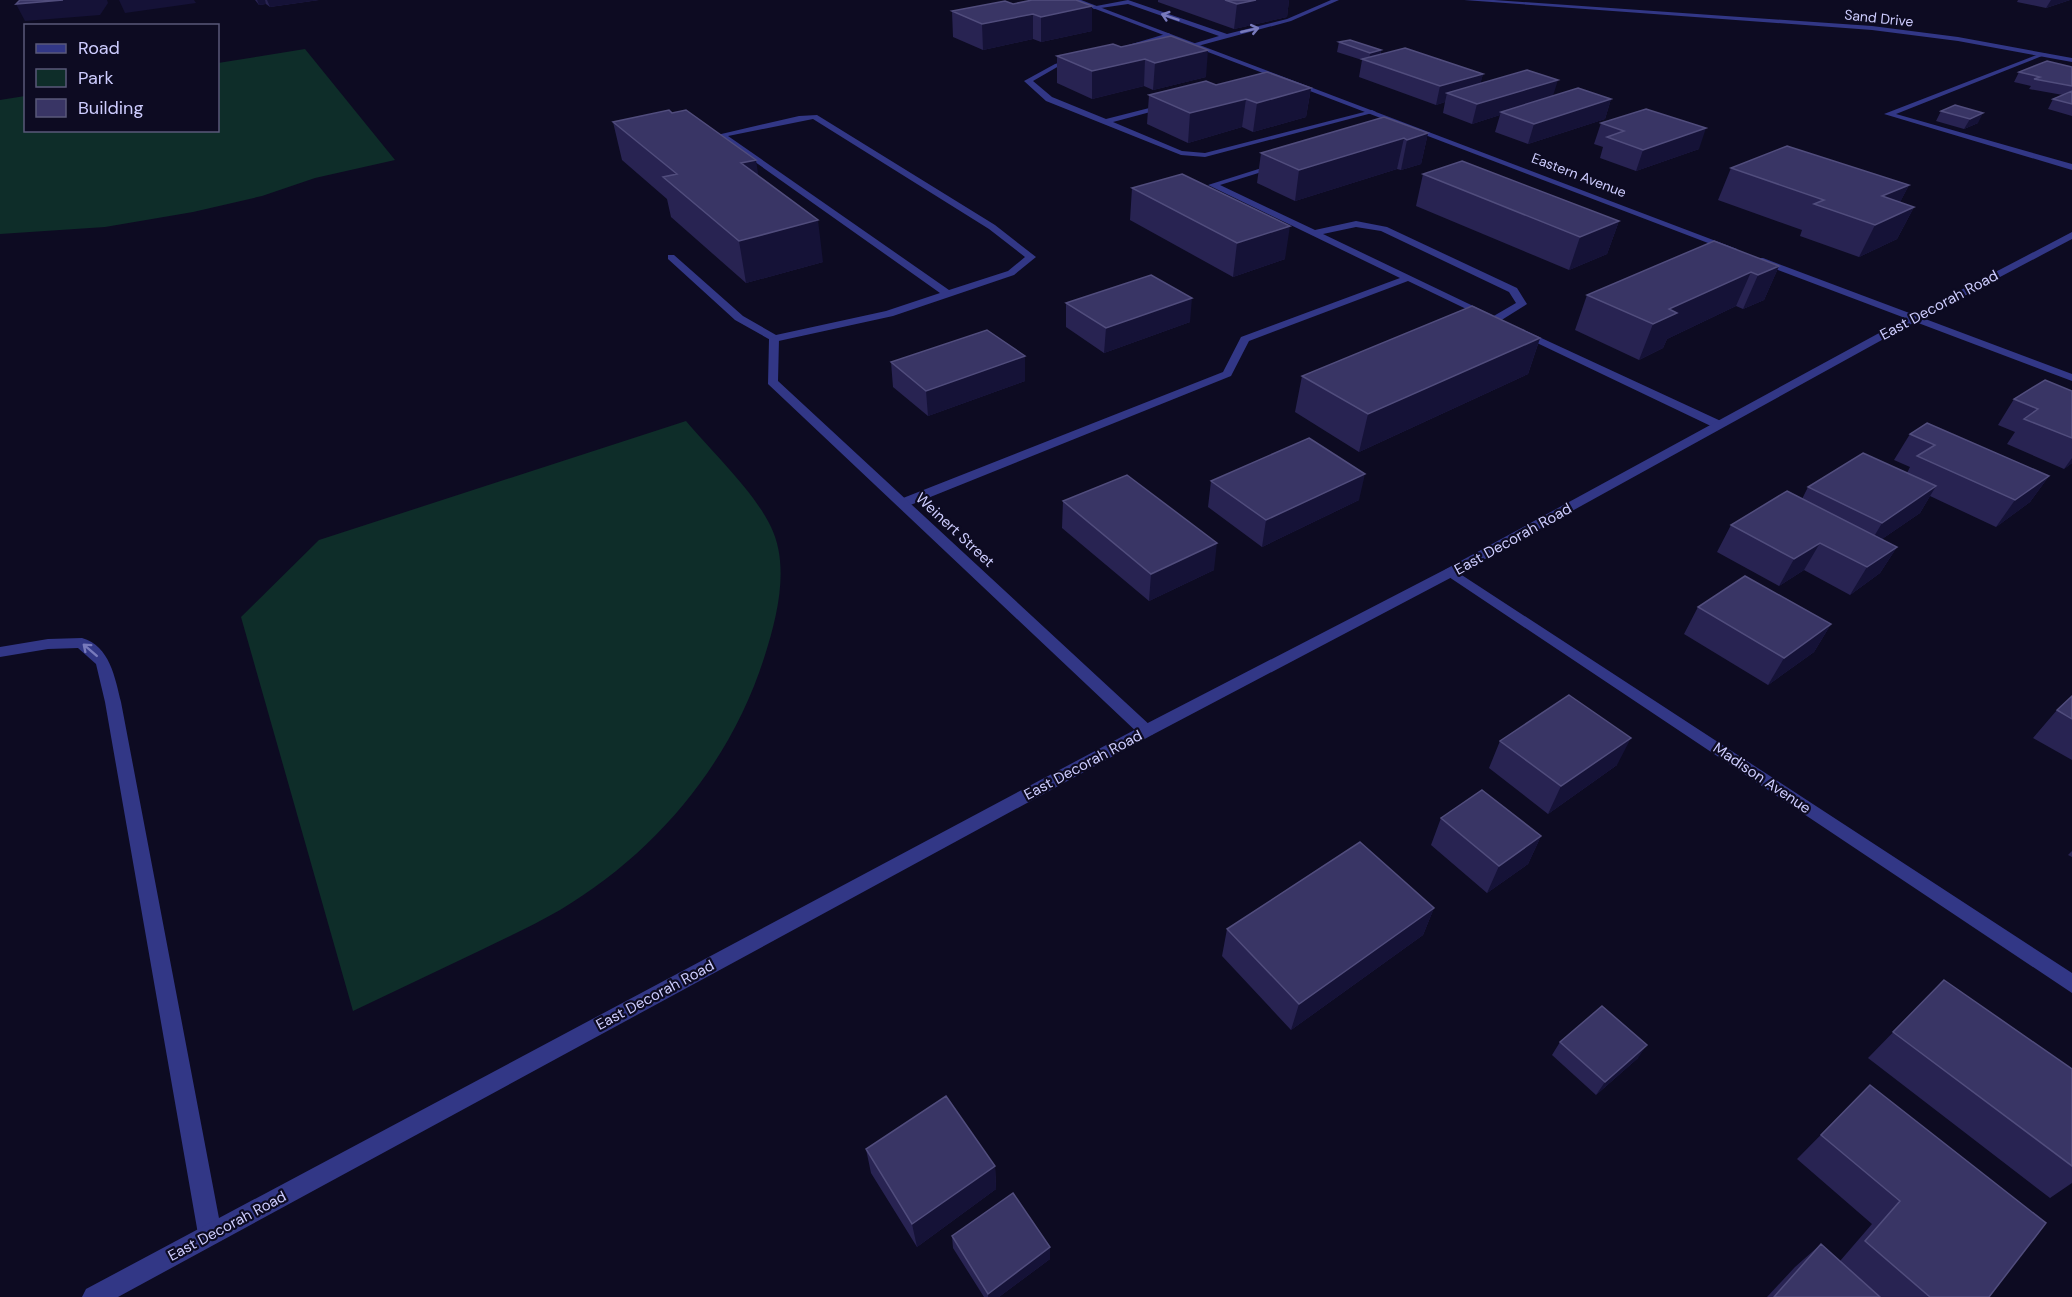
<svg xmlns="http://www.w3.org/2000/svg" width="2072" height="1297" font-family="'DM Sans',sans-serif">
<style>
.green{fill:#0e2d29}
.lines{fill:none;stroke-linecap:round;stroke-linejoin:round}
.service{fill:#323786;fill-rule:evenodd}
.minor{fill:#323786;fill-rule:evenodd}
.tertiary{fill:#323786;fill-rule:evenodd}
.wall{fill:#282352}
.shaded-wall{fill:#151237}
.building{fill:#393565;stroke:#514d7d;stroke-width:1.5}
.oneway{stroke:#787abc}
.labels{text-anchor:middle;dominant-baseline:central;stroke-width:4.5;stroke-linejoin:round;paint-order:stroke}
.far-street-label{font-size:14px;fill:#cecdff;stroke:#0d0b22}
.street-label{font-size:15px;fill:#cecdff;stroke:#0d0b22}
</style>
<rect width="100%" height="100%" fill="#0d0b22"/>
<!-- green -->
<path class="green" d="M305 49 395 160 315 178 262 196 193 212 105 227 0 234V100L25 96 26 130H218V63Z
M686 421C712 452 754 491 771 527 790 566 777 617 765 655 731 763 657 852 560 910 534 925 506 938 479 951 437 971 395 991 353 1011L241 617 319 540Z"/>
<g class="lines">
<!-- service -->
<path class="service" d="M1128 0 1227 34 1287 19 1331 0H1339L1291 21 1194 47 1192 44 1219 36 1128 4 1094 9 1091 7Z
M1169 33 1171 36 1128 48 1125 46Z
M2042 53 2047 54 1896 114 2072 164V170L1884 114Z
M1076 58 1078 61 1059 66 1033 81 1052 97 1106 119 1169 103V107L1113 122 1182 151 1205 153 1372 110 1376 112 1205 157 1181 155 1046 101 1024 81 1055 64Z
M817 115 995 225 1036 257 1014 275 893 316 774 342 735 320 668 259V255H674L743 316 776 335 886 311 940 293 717 135 799 116ZM813 119 989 229 1025 257 1008 271 949 290 728 136Z
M1274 164 1281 166 1220 185 1315 230 1356 221 1387 227 1517 288 1527 304 1500 321H1492V317L1516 303 1509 292 1381 231 1356 227 1323 234 1492 315 1483 317 1408 281 1249 341 1231 376 908 506H898L896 503 898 500 1223 372 1241 337 1400 278 1208 185Z
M1522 329 1723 422 1725 425 1719 429 1715 428 1518 334 1517 332Z
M82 638C110 646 115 678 121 702L222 1234 218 1242 210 1246 202 1242 198 1234 105 702 96 664 78 648 48 649 0 657V647L48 639Z"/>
<!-- minor -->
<path class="minor" d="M1072 0H1081L1737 249 1729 251Z
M1464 0H1494L1872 26 1958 37 2072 58V62L1958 41 1872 30Z
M1757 258H1763L2072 374V381L1757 262Z
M774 336 779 339 778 381 1152 727 1154 731 1152 735H1140L768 384 769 339Z
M1451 568 2072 973V993L1446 575 1444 572 1446 569Z"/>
<!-- tertiary -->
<path class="tertiary" d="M2072 232V239L1900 330 1456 575 1152 735 118 1297H82L86 1289 1140 727 1446 569 1892 326Z"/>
</g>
<!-- wall -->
<path class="wall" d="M255 0H319L270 7 266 4 259 5Z
M1158 0H1289L1287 17 1234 29 1158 2Z
M2018 0H2070L2046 8 2017 2Z
M1005 1 1092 31 1041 42 1033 39 983 50 953 37 952 11Z
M1339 42 1381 50V54L1483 74 1480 84 1553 96 1611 99 1605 119 1528 144 1495 132 1500 115 1472 124 1443 113 1445 102 1436 105 1359 77 1362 60 1337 52Z
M1121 47 1206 77 1153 90 1144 86 1092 99 1057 83V56Z
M2072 67V116L2048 109 2053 99 2063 95 2029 89 2031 86 2014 82 2019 72Z
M1216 85 1311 88 1306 117 1253 132 1242 127 1188 143 1147 124 1149 95Z
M1955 105 1978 123 1964 129 1936 121 1941 111Z
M613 122 759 176 823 262 746 283 671 217 667 199 622 160Z
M1601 123 1699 149 1636 171 1600 158 1603 147 1594 144Z
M1428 133 1421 164 1401 170 1397 169 1295 201 1257 183 1261 153Z
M1731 168 1909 185 1900 202 1914 207 1897 239 1859 257 1800 236 1802 230 1718 200Z
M1423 174 1619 221 1607 254 1569 270 1416 206Z
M1132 188 1285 259 1233 277 1130 220Z
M1779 266 1764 300 1743 309 1736 306 1667 339 1663 348 1639 360 1575 330 1587 295Z
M1066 303 1190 322 1104 353 1066 327Z
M1540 338 1528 374 1359 452 1295 412 1302 376Z
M891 362 1025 381 928 416 893 387Z
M2072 391V463L2064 469 2007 444 2015 432 1998 425 2014 399Z
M1910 434 2049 476 2030 502 1996 527 1930 496 1920 513 1882 539 1897 547 1880 573 1850 595 1804 570 1779 586 1717 552 1731 525 1802 499 1808 487 1907 473 1910 467 1894 460Z
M1211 481 1359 500 1262 547 1208 507Z
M1063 501 1214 570 1149 601 1062 528Z
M1698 607 1831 624 1814 652 1768 685 1684 634Z
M2072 696V760L2033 738 2057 710Z
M1500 741 1617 765 1548 814 1489 768Z
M1441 818 1541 836 1528 864 1487 893 1431 845Z
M2072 851V857L2068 855Z
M1434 908 1423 935 1291 1030 1222 956 1227 929Z
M1944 980 2072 1069V1183L2050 1198 1868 1058Z
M1560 1042 1638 1058 1596 1095 1552 1055Z
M1870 1085 1989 1297H1767L1795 1267 1821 1244 1840 1261 1872 1224 1797 1159Z
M866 1149 995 1166 996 1189 917 1247 871 1173Z
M952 1236 1050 1259 999 1297H984L953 1248Z"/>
<!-- shaded-wall -->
<path class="shaded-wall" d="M63 0H107L108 3 100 15 25 21 16 4Z
M119 0H194L196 3 125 13Z
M257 0H265L266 4 259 5Z
M267 0H319L270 7Z
M1256 0H1289L1287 17 1234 29 1237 4Z
M2051 0H2070L2046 8Z
M1092 6V31L1041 42V17Z
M1033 14V39L983 50 982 24Z
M1208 50 1206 77 1153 90 1155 63Z
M1381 50 1380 60 1369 61 1370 53Z
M1145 59 1144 86 1092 99V71Z
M1483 74 1478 93H1447L1445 102 1436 105 1440 86Z
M1558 80 1552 99 1501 112 1500 115 1472 124 1477 104Z
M1311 88 1306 117 1253 132 1257 103Z
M1246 99 1242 127 1188 143 1190 113Z
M1611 99 1605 119 1528 144 1534 124Z
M1983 113 1978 123 1964 129 1970 119Z
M1706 128 1699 149 1636 171 1643 150Z
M1428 133 1421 164 1401 170 1407 140Z
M1404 138 1397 169 1295 201 1299 170Z
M756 160 762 199 741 163Z
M1909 185 1893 216 1882 196Z
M1914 207 1897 239 1859 257 1875 225Z
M818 220 823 262 746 283 739 241Z
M1619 221 1607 254 1569 270 1580 237Z
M1290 226 1285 259 1233 277 1237 243Z
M1779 266 1764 300 1743 309 1758 275Z
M1751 272 1736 306 1667 339 1663 348 1639 360 1653 324 1669 309Z
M1192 298 1190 322 1104 353 1106 328Z
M1540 338 1528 374 1359 452 1368 414Z
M1025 356V381L928 416 926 391Z
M2072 458V463L2064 469Z
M1365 474 1359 500 1262 547 1266 520Z
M2049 476 2030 502 1996 527 2015 500Z
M1936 486 1920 513 1866 550 1882 523Z
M1217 543 1214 570 1149 601 1151 574Z
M1820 543 1804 570 1779 586 1794 559Z
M1897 547 1880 573 1850 595 1867 567Z
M1831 624 1814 652 1768 685 1784 658Z
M1631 738 1617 765 1548 814 1561 786Z
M1541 836 1528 864 1487 893 1499 866Z
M1434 908 1423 935 1291 1030 1299 1004Z
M1647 1045 1638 1058 1596 1095 1605 1082Z
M995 1166 996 1189 917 1247 912 1224Z
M1050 1247V1259L999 1297H988V1294Z"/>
<!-- building -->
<path class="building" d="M20 0H63L16 4Z
M1032 0H1076L1092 6 1041 17 1033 14 982 24 952 11 1005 1 1013 4Z
M1225 0H1256L1237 4Z
M1171 36 1208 50 1155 63 1145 59 1092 71 1057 56 1113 44 1121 47Z
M1350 40 1381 50 1370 53 1339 42Z
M1405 48 1483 74 1440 86 1362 59Z
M2047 61 2072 67V86L2034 79 2040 77 2019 72Z
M1527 70 1558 80 1477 104 1447 93Z
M1267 72 1311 88 1257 103 1246 99 1190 113 1149 95 1206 81 1216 85Z
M1578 88 1611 99 1534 124 1501 112Z
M2072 91V104L2053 99Z
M1955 105 1983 113 1970 119 1941 111Z
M1646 109 1706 128 1643 150 1607 137 1624 131 1601 123Z
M669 110 672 113 686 110 756 160 741 163 818 220 739 241 663 177 677 174 613 122Z
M1384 117 1428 133 1407 140 1404 138 1299 170 1261 153Z
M1787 146 1909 185 1882 196 1914 207 1875 225 1814 204 1824 200 1731 168Z
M1462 161 1619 221 1580 237 1423 174Z
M1182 174 1290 226 1237 243 1132 188Z
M1714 241 1779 266 1758 275 1751 272 1669 309 1677 313 1653 324 1587 295Z
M1151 275 1192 298 1106 328 1066 303Z
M1472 306 1540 338 1368 414 1302 376Z
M987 330 1025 356 926 391 891 362Z
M2045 380 2072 391V438L2024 419 2038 409 2014 399Z
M1927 423 2049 476 2015 500 1917 456 1935 445 1910 434Z
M1309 438 1365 474 1266 520 1211 481Z
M1863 453 1936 486 1882 523 1808 487Z
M1127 475 1217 543 1151 574 1063 501Z
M1787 491 1897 547 1867 567 1820 543 1794 559 1731 525Z
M1745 576 1831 624 1784 658 1698 607Z
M1569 695 1631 738 1561 786 1500 741Z
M2072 696V719L2057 710Z
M1482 790 1541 836 1499 866 1441 818Z
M1360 842 1434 908 1299 1004 1227 929Z
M1944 980 2072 1069V1166L1893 1032Z
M1602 1006 1647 1045 1605 1082 1560 1042Z
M1870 1085 2046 1223 1989 1297H1930L1865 1241 1900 1201 1821 1135Z
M946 1096 995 1166 912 1224 866 1149Z
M1013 1193 1050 1247 988 1294 952 1236Z
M1821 1244 1880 1297H1774Z"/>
<!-- one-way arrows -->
<defs><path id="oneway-shaft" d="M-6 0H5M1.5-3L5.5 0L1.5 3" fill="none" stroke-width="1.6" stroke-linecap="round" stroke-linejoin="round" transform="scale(1.5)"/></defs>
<g class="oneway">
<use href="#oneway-shaft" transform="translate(1170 17) rotate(-161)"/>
<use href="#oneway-shaft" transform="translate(1250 30) rotate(-13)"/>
<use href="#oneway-shaft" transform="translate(90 650) rotate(-139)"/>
</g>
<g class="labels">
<!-- far-street labels -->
<g class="far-street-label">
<text transform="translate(1879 18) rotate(6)">Sand Drive</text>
<text transform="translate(1579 175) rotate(21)">Eastern Avenue</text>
</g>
<!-- street labels -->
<g class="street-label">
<text transform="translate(1939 305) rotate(-28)">East Decorah Road</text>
<text transform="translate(955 530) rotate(43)">Weinert Street</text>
<text transform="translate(1513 539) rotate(-29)">East Decorah Road</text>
<text transform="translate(1083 765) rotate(-28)">East Decorah Road</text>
<text transform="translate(1762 778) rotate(34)">Madison Avenue</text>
<text transform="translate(655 995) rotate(-28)">East Decorah Road</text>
<text transform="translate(227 1226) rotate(-28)">East Decorah Road</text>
</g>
</g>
<!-- legend -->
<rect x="24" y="24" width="195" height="108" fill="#0d0b22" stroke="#5a597a" stroke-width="1.5"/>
<rect x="36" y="44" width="30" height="9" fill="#323786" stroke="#5a597a" stroke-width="1.5"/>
<text x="78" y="54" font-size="18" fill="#cecdff">Road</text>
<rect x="36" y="69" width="30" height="18" fill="#0e2d29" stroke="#5a597a" stroke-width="1.5"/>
<text x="78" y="84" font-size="18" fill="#cecdff">Park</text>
<rect x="36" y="99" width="30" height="18" fill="#393565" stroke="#5a597a" stroke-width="1.5"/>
<text x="78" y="114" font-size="18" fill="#cecdff">Building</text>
</svg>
